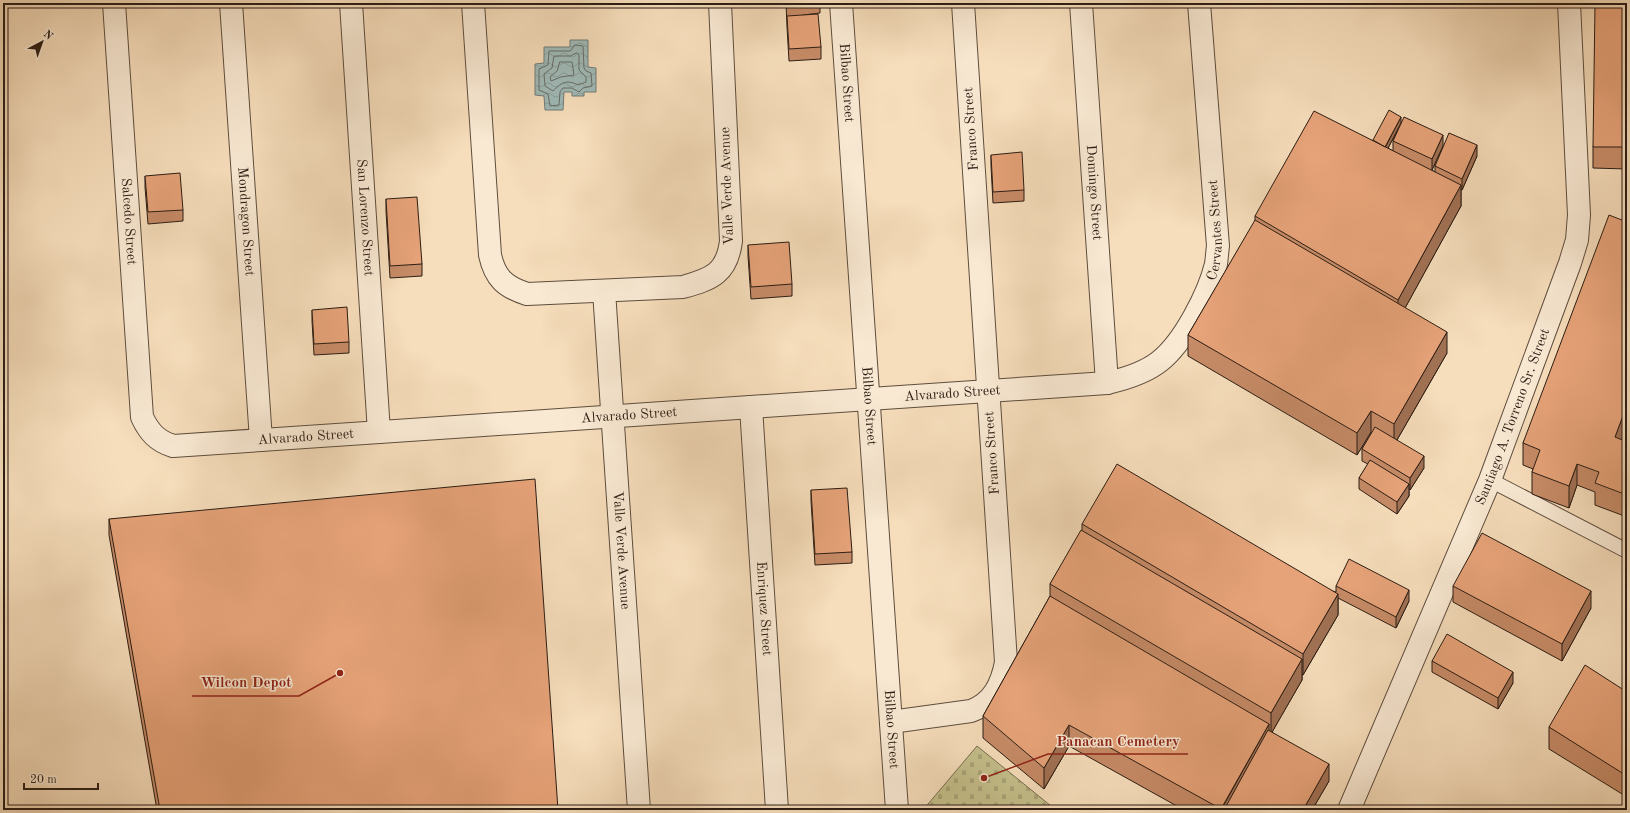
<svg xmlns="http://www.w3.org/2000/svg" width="1630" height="813" font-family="'Old Standard TT',serif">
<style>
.cemetery{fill:url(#cemetery-stones);stroke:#786e50}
.water{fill:url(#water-waves);stroke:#717b76}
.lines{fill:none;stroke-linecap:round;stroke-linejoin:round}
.shore{stroke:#656c66;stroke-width:1}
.lane-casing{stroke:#5e4d3e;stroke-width:16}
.street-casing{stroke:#5e4d3e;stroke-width:24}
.lane{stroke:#f9e9d3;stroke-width:14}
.street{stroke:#f9e9d3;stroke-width:22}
.wall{fill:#c68b67;stroke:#2b1d14;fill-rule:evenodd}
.shaded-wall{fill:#a17154;stroke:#2b1d14}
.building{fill:#e6a278;stroke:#2b1d14}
.labels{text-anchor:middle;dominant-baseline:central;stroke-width:3;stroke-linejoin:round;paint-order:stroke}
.street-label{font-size:14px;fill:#2b1d14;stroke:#f9e9d3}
.leader{fill:none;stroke:#8f2418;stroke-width:1.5}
.callout-dot{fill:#8f2418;stroke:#f9e9d3;stroke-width:1.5}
.callout-label{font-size:15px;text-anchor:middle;font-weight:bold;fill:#8f2418;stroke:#f9e9d3;stroke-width:3;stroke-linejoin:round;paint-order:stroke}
</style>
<defs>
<pattern id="cemetery-stones" width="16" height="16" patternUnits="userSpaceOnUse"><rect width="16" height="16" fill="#c4bf8b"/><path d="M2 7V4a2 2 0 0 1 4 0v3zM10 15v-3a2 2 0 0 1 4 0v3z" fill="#a9a477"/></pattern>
<pattern id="water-waves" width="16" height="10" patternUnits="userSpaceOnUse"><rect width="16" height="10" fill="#9fbab8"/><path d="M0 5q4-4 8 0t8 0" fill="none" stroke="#899f9d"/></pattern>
</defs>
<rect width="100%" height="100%" fill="#f6ddbb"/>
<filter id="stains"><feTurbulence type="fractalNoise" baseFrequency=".005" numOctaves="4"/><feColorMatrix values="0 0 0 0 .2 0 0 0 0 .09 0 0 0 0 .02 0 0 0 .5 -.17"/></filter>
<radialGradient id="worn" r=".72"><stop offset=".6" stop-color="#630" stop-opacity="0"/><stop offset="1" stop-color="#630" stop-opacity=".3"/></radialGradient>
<!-- cemetery -->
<path class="cemetery" d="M977 746 1056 810H923Z"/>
<!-- water -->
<path class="water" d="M570 40H588V67L596 68V92H584V96H572V92H564L563 110H545L544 96 535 95V64L544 63V47H570Z"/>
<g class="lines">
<!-- shore -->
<path class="shore" d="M575 45 583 46 584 68 586 71 591 73 592 86 583 88 579 92 572 88H563L560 92 559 105 550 106 548 94 539 90V69L548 65 549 51H570Z
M577 53 579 55V70L586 77V82L578 85C566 79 561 83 553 91L545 86 544 74 552 68 554 56H570Z
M560 62H572L574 75 561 77 551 81 550 77 557 71Z"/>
<!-- lane casing -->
<g class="lane-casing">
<path id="lane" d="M1490 480 1627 551"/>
</g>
<!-- street casing -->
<g class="street-casing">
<g id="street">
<path id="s1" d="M114 3 142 417C149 432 157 441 173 446L1107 383C1125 379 1145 373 1160 361 1184 342 1209 293 1216 264 1217 258 1217 252 1218 246L1199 3"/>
<path id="s2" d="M231 3 261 440"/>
<path id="s3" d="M351 3 379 432"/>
<path d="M473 3 490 255C495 278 505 287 527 294L683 287C712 279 727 273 731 241L720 3"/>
<path id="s4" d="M841 3 897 810"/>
<path id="s5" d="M1081 3 1107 383"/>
<path id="s6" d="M604 291 639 810"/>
<path id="s7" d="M751 407 777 810"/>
<path d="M891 722 971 711C993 703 1002 684 1006 662L963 3"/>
<path id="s8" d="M1349 810 1490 480 1570 263 1577 240 1579 215 1569 3"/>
</g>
</g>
<!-- lane -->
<use href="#lane" class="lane"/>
<!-- street -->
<use href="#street" class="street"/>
</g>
<!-- wall -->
<path class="wall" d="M786 3H820V13L803 15 821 47V59L789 61 787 27Z
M1627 3V169L1593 168V147Z
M1401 122 1443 146 1432 170 1435 172V166L1477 156 1462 190H1461V206L1405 308 1447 353 1397 440 1424 468 1410 490 1409 489V496L1397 514 1359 489V478L1368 464 1362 461V449L1372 433 1371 432 1357 455 1188 356V335L1255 221V216ZM1399 127 1393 141V151L1388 148Z
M991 155 1024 190V201L993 203 991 166Z
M145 176 183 210V221L148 224 145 187Z
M386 199 422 264V276L390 278 386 211Z
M1627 222V427L1622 440 1627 442V517L1595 505V492L1577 485 1569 508 1532 494V472L1533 469 1523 465V443Z
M748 245 792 284V296L751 299 748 256Z
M312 310 349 342V353L314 355 312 321Z
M811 490 852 552V563L815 565 811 501Z
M109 519 558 810H157L109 535Z
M1082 524 1336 592V586L1409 601 1396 628 1338 598V615L1303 675H1302V680L1272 732 1329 781 1312 810H1184L1069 746 1044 789 983 738V716L1050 596V584L1082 530Z
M1453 586 1591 608 1562 661 1453 602Z
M1432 661 1513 683 1498 709 1432 672Z
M1627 692V797L1549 749V727Z"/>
<!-- shaded-wall -->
<path class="shaded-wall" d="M1401 117V123L1385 154V148Z
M1443 135V146L1432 170V159Z
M1477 145V156L1462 190V179Z
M1461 185V206L1398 321V300Z
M1447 332V353L1394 445V424Z
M1627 405V427L1615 459V437Z
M1371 411V432L1357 455V433Z
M1424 456V468L1410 490V478Z
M1577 464V485L1569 508V486Z
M1409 484V496L1397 514V502Z
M1409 590V601L1396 628V617Z
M1591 591V608L1562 661V644Z
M1338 594V615L1303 675V654Z
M1302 659V680L1271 734V713Z
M1513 672V683L1498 709V698Z
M1269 724V745L1232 810H1221Z
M1069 725V746L1044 789V768Z
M1329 764V781L1312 810H1303Z"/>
<!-- building -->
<path class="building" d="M787 3H804L787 4Z
M1595 3H1627V147H1593Z
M818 14 821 47 789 49 787 16Z
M1389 110 1401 117 1385 147 1373 140Z
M1314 111 1461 185 1398 300 1255 216Z
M1404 117 1443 135 1432 159 1393 141Z
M1449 133 1477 145 1462 179 1435 166Z
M1022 152 1024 190 993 192 991 155Z
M180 173 183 210 148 212 145 176Z
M417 197 422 264 390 266 386 199Z
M1609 215 1627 222V405L1615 437 1627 442V495L1595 483 1599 472 1577 464 1569 486 1532 472 1540 450 1523 443Z
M1255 220 1447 332 1394 424 1371 411 1357 433 1188 335Z
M789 242 792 284 751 287 748 245Z
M347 307 349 342 314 344 312 310Z
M1375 427 1424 456 1410 478 1362 449Z
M1370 460 1409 484 1397 502 1359 478Z
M1117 464 1338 594 1303 654 1082 524Z
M535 479 558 810H160L109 519Z
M847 488 852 552 815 554 811 490Z
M1081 530 1302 659 1271 713 1050 584Z
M1482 533 1591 591 1562 644 1453 586Z
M1349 559 1409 590 1396 617 1336 586Z
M1050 596 1269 724 1221 809 1069 725 1044 768 983 716Z
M1447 634 1513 672 1498 698 1432 661Z
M1585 665 1627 692V776L1549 727Z
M1268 730 1329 764 1303 810H1224Z"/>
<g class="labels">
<!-- street labels -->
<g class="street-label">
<text stroke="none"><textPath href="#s4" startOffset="80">Bilbao Street</textPath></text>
<text transform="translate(971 129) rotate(-94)">Franco Street</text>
<text transform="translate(727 186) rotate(-92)">Valle Verde Avenue</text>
<text stroke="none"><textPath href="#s5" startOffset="190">Domingo Street</textPath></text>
<text stroke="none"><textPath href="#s3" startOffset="215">San Lorenzo Street</textPath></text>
<text stroke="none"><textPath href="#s1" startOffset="219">Salcedo Street</textPath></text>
<text stroke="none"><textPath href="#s2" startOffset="219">Mondragon Street</textPath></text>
<text stroke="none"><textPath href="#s1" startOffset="1600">Cervantes Street</textPath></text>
<text stroke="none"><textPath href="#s1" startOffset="1240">Alvarado Street</textPath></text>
<text stroke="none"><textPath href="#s4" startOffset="404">Bilbao Street</textPath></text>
<text stroke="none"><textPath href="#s1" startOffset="916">Alvarado Street</textPath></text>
<text stroke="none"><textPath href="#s8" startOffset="426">Santiago A. Torreno Sr. Street</textPath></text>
<text stroke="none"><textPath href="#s1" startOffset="592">Alvarado Street</textPath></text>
<text transform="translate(992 453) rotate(-94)">Franco Street</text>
<text stroke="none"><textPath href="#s6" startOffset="260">Valle Verde Avenue</textPath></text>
<text stroke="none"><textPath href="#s7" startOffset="202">Enriquez Street</textPath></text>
<text stroke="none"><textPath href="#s4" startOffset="728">Bilbao Street</textPath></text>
</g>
</g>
<!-- callouts -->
<path class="leader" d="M340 673L299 696H192M984 778L1048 754H1188"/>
<g class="callout-dot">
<circle cx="340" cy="673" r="4"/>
<circle cx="984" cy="778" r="4"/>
</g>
<g class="callout-label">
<text x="246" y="687">Wilcon Depot</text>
<text x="1118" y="746">Panacan Cemetery</text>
</g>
<!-- margin -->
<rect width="1630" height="813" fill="none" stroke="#f6ddbb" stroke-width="16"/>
<rect x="4" y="4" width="1622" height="805" fill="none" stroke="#2b1d14" stroke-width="2"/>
<rect x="8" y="8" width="1614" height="797" fill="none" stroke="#2b1d14"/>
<!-- north arrow -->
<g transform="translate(42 42) rotate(41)" stroke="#f9e9d3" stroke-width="3" paint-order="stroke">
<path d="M0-3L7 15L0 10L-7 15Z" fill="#2b1d14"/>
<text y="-6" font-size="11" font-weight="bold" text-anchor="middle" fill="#2b1d14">N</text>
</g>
<!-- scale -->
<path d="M24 783v6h74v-6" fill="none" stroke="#2b1d14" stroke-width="2"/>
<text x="30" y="783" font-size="12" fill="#2b1d14" stroke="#f9e9d3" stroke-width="3" paint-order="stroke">20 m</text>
<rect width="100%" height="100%" filter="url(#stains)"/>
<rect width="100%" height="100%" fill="url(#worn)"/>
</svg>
